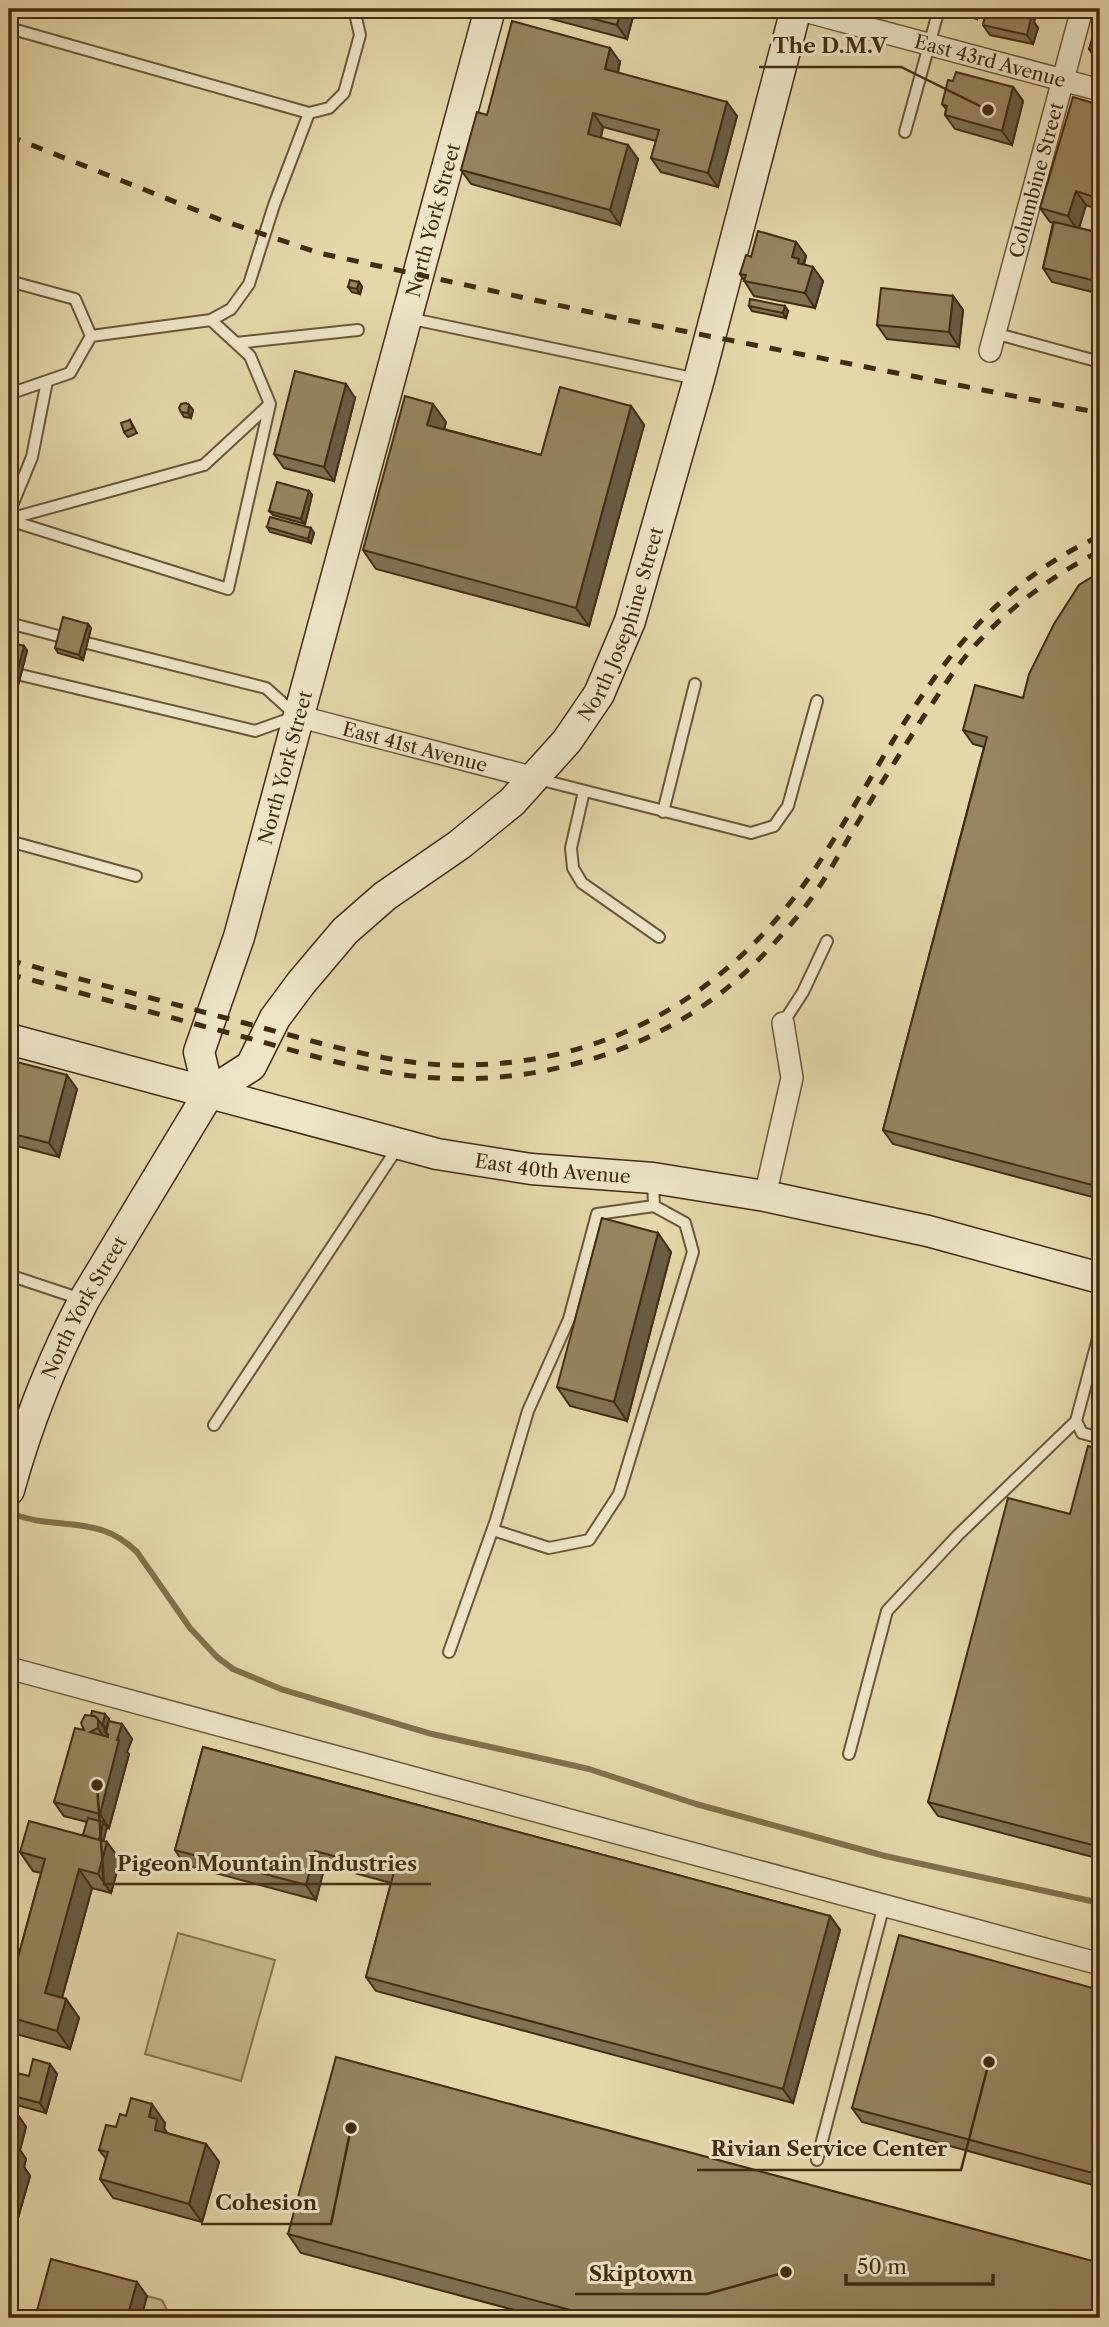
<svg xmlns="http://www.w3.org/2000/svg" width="1109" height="2327" font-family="'Libre Caslon Text',serif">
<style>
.green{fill:#c8ba8e;stroke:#85734f;stroke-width:2}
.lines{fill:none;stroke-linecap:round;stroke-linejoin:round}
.stream{stroke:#82704c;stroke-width:6}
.lane-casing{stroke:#6a5736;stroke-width:14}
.street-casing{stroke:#6a5736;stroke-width:24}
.secondary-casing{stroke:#422c10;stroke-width:33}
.lane{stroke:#ede5c6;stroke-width:10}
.street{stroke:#ede5c6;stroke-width:21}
.secondary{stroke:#ede5c6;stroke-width:30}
.rail{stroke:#422c10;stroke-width:5;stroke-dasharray:12 12;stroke-linecap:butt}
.wall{fill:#817252;stroke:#422c10;stroke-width:2}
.shaded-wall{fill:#695d42;stroke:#422c10;stroke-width:2}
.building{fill:#96855f;stroke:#422c10;stroke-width:2}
.labels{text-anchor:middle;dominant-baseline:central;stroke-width:6;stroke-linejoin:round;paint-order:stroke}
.street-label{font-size:19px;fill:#422c10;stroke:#ede5c6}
.leader{fill:none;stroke:#422c10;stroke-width:2.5}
.callout-dot{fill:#422c10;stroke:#ede5c6;stroke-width:2.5}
.callout-label{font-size:21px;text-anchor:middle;font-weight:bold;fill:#422c10;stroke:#ede5c6;stroke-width:6;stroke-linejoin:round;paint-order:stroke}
</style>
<rect width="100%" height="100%" fill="#e4d7a8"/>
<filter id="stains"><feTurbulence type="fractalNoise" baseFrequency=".00286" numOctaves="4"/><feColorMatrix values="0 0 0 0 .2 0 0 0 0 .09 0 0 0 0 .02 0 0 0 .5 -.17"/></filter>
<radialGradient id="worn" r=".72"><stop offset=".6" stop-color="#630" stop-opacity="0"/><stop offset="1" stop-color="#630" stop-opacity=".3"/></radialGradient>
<!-- green -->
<path class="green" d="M178 1933 275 1960 241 2081 145 2054Z
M147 2296 162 2300 171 2318H141Z"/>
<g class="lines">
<!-- stream -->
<path class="stream" d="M9 1513C19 1516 30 1520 41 1521 80 1527 106 1522 137 1552L190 1628 217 1657 233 1669 281 1689 432 1734 589 1769 696 1804 885 1856 1100 1903"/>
<!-- lane casing -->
<g class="lane-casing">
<path id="lane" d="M9 28 309 113 329 108 344 93 360 35 354 9
M905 132 939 9
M9 281 75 299 91 336 70 373 9 394
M408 318 697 379
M994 333 1100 362
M91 336 211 320 231 309 249 284 274 205 309 113
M236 343 358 330
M9 513 32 457 47 381
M9 519 204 465 270 404
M9 520 228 589 270 404 250 356 211 320
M9 623 62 637
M21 675 255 731 297 716 266 688 87 643
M538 779 751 833 774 826 788 806 817 701
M584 791 571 848 573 868 582 883 659 937
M663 812 695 684
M9 841 136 876
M783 1023 803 992 827 941
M9 1275 81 1299
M1100 1331 1076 1421 1082 1433 1100 1438
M214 1425 398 1147
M493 1530 549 1548 589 1540 619 1494 693 1252 685 1223 654 1206 653 1181
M449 1652 496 1520 528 1411 569 1319 597 1214 654 1206
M849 1754 887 1611 958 1535 1076 1421
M817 2160 884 1905"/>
</g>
<!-- street casing -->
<g class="street-casing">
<g id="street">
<path id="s1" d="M797 9 1100 90"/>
<path id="s2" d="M990 351 1082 9"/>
<path id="s3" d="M297 716 535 778"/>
<path d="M765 1196 792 1078 783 1023"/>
<path d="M9 1668 1100 1964"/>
</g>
</g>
<!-- secondary casing -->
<g class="secondary-casing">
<g id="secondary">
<path id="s4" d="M9 1039 437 1154 531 1169 653 1178 765 1196 928 1231 1100 1278"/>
<path id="s5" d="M209 1093 251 1066 275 1018 301 983 345 931 385 896 459 845 512 802 567 741 599 694 630 621 699 379 796 9"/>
<path id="s6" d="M9 1490C27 1424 52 1361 84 1300L209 1093 199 1052 239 937 490 9"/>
</g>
</g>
<!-- lane -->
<use href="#lane" class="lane"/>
<!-- street -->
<use href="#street" class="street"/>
<!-- secondary -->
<use href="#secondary" class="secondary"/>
<!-- rail -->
<path class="rail" d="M9 136 221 220 319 253 617 318 1100 413
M9 960 323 1044C364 1054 406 1064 448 1065 609 1069 737 991 822 858 902 733 955 602 1100 536
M9 974C89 995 168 1017 248 1038 310 1055 373 1075 438 1078 541 1084 652 1051 732 984 757 963 780 938 801 912 822 886 838 856 855 827 877 790 899 755 922 719 941 691 958 662 982 638 1015 603 1057 573 1100 551"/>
</g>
<!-- wall -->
<path class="wall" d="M535 9H635L627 39 540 16Z
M987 9H1038L1034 22 1038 28 1033 44 990 35 983 25Z
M959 10 979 11 977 19 963 15Z
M1100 20V64L1098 63 1089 49 1095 40 1097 32 1095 29Z
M620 62 618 73 737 116 718 187 661 172 651 158 656 141 603 127 601 137 638 159 620 225 471 184 461 170Z
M953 81 1013 87 1023 101 1012 145 955 129 945 115 946 109 942 104Z
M1100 105V210L1086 205 1079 228 1100 233V294L1052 282 1043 268 1053 223 1050 222 1040 208Z
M796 242 806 256 804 265 823 281 815 308 754 296 740 274 751 257Z
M359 282 362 287 360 294 352 292 348 287Z
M953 296 963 310 959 347 887 339 877 325Z
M749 306 788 311 786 318 752 311Z
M355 398 334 481 284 468 274 454Z
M189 405 193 410 191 418 184 417 181 412Z
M631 406 644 425 589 626 376 569 363 550 446 422 444 429 541 455Z
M130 420 137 433 128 437 124 432Z
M309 491 312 495 305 524 273 515 269 511Z
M267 527 314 533 311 543 270 532Z
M1100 572V1199L893 1144 883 1130 984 747 973 744 963 730 1023 698Z
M88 624 91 628 83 660 58 653 55 648Z
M9 642 24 646 27 651 15 697 9 695Z
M9 1060 77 1089 59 1157 9 1144Z
M671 1252 627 1421 570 1406 557 1387Z
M1100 1449V1859L938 1816 928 1802 1070 1514Z
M109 1719 106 1729 104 1728 106 1731 122 1724 132 1739 127 1752 129 1754 109 1828 107 1827 103 1841 120 1860 111 1893 92 1888 62 1998 66 1999 79 2018 70 2049 9 2032V1983H11L41 1873 33 1871 20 1852 83 1835 87 1822 64 1816 54 1802 84 1730Z
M203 1747 830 1916 840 1930 793 2103 376 1991 366 1977 391 1883 325 1865 316 1900 185 1865 175 1850Z
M1100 1990V2187L862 2122 852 2108Z
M57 2074 46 2113 13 2104 9 2097V2087Z
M9 2107 13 2108 26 2127 20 2150 26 2159 24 2167 30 2176 14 2232 9 2231Z
M165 2123 164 2128 167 2133 206 2144 219 2162 202 2222 113 2198 100 2179 106 2159 99 2150 116 2127Z
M288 2234 1100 2318H544L301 2253Z"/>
<!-- shaded-wall -->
<path class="shaded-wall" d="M621 9H635L627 39 617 25Z
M975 9H978L979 11 977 19 974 14Z
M1028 9H1038L1034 22 1038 28 1033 44 1027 35 1026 17Z
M610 48 620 62 615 83 605 69Z
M1013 87 1023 101 1012 145 1002 131Z
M727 102 737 116 718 187 708 173Z
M593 113 603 127 598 148 588 134Z
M628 145 638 159 620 225 610 210Z
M1076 191 1086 205 1078 231 1068 216Z
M796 242 806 256 803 265 809 273 792 257Z
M813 267 823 281 815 308 805 293Z
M359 282 362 287 360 294 357 289Z
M953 296 963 310 959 347 949 332Z
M785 306 788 311 786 318 783 313Z
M346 384 355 398 334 481 324 467Z
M433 404 446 422 440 443 427 425Z
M189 405 193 410 191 418 188 413Z
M631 406 644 425 589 626 576 608Z
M309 491 312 495 305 524 301 519Z
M311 528 314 533 311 543 308 539Z
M88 624 91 628 83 660 79 655Z
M24 646 27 651 15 697 12 692Z
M67 1075 77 1089 59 1157 49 1143Z
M658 1233 671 1252 627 1421 614 1402Z
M105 1714 109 1719 106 1729 103 1724Z
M98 1719 108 1734 106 1733 108 1736 107 1743 98 1728Z
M122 1724 132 1739 127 1752 129 1754 109 1828 100 1814 117 1740Z
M103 1822 107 1827 101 1851 98 1846Z
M107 1842 120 1860 111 1893 98 1874Z
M315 1851 325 1865 316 1900 306 1885Z
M79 1869 92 1888 58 2012 45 1993Z
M830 1916 840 1930 793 2103 783 2089Z
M66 1999 79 2018 70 2049 57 2031Z
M50 2064 57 2074 46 2113 40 2103Z
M152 2104 165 2123 164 2128 170 2138 155 2130 149 2117Z
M13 2108 26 2127 20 2150 26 2159 24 2167 30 2176 14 2232 9 2225V2124Z
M206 2144 219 2162 202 2222 189 2204Z
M137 2282 147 2296 141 2318H127Z"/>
<!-- building -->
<path class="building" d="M556 9H621L617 25Z
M960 9H975L974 14 959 10Z
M987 9H1028L1026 17 1031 18 1027 35 983 25Z
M1097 19 1100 20V56L1092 54 1093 50 1089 49 1092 39 1095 40 1098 30 1095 29Z
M512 21 610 48 605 69 727 102 708 173 651 158 659 130 593 113 588 134 628 145 610 210 461 170 477 112 487 115Z
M956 72 1013 87 1002 131 945 115 947 106 942 104 948 80 953 81Z
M1073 97 1100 105V199L1076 191 1068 216 1040 208Z
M1054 222 1100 233V282L1043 268Z
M758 231 796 242 792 257 799 259 798 263 813 267 805 293 744 281 746 275 740 274 746 255 751 257Z
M350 280 359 282 357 289 348 287Z
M881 288 953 296 949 332 877 325Z
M750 299 785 306 783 313 749 306Z
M295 371 346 384 324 467 274 454Z
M560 387 631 406 576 608 363 550 405 396 433 404 427 425 541 455Z
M186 403 189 405 188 413 181 412 179 408 181 404Z
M130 420 133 428 124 432 121 423Z
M277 482 309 491 301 519 269 511Z
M270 517 311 528 308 539 267 527Z
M1100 572V1187L883 1130 987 737 963 730 975 685 1023 698 1029 674 1054 624 1079 585Z
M63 617 88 624 79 655 55 648Z
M9 642 24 646 12 692 9 691Z
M9 1060 67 1075 49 1143 9 1133Z
M602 1218 658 1233 614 1402 557 1387Z
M1088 1446 1100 1449V1847L928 1802 1008 1498 1070 1514Z
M92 1711 105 1714 103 1724 101 1723 95 1716H91Z
M85 1715 95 1716 98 1719V1728L90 1732 108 1737V1734L106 1733 109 1721 122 1724 117 1740H119L100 1814 54 1802 75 1728 84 1730 81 1723Z
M203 1747 830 1916 783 2089 366 1977 394 1872 315 1851 306 1885 175 1850Z
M88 1818 103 1822 99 1840 83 1835Z
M29 1821 107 1842 98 1874 79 1869 45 1993 66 1999 57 2031 9 2017V1983H11L45 1859 20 1852Z
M899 1935 1100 1990V2175L852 2108Z
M336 2057 1100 2263V2318H600L288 2234Z
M33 2059 50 2064 40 2103 9 2095V2087L13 2072 29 2076Z
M131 2098 152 2104 149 2117 157 2119 155 2130 206 2144 189 2204 100 2179 108 2152 99 2150 106 2125 116 2127 120 2114 126 2116Z
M9 2107 13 2108 9 2124Z
M9 2139 13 2140 9 2154Z
M9 2155 17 2157 9 2186Z
M51 2259 137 2282 127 2318H35Z"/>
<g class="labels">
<!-- street labels -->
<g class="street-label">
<text stroke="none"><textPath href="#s1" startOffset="200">East 43rd Avenue</textPath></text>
<text stroke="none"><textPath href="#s2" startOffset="177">Columbine Street</textPath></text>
<text stroke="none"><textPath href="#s6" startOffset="1353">North York Street</textPath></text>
<text stroke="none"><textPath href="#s5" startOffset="639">North Josephine Street</textPath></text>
<text stroke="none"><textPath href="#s3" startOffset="122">East 41st Avenue</textPath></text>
<text stroke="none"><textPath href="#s6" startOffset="786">North York Street</textPath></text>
<text stroke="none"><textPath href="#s4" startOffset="560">East 40th Avenue</textPath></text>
<text stroke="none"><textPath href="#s6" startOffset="198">North York Street</textPath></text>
</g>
</g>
<!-- callouts -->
<path class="leader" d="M988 110L901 67H759M97 1785L104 1884H431M989 2062L961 2170H697M351 2128L331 2224H201M786 2272L707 2294H575"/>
<g class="callout-dot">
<circle cx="988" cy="110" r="7"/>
<circle cx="97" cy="1785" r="7"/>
<circle cx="989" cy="2062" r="7"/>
<circle cx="351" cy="2128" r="7"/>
<circle cx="786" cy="2272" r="7"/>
</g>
<g class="callout-label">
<text x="830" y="53">The D.M.V</text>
<text x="267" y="1871">Pigeon Mountain Industries</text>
<text x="829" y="2156">Rivian Service Center</text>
<text x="266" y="2210">Cohesion</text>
<text x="641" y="2281">Skiptown</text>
</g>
<!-- margin -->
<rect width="1109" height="2327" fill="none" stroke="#e4d7a8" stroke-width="35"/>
<rect x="10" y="10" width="1088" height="2306" fill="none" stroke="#422c10" stroke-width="3.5"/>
<rect x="18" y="18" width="1074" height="2292" fill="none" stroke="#422c10" stroke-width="2"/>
<!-- scale -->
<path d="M846 2274v10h147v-10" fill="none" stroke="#422c10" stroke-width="3.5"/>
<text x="857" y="2274" font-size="21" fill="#422c10" stroke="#ede5c6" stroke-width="5" paint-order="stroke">50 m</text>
<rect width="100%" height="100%" filter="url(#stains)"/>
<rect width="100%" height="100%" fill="url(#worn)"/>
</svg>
